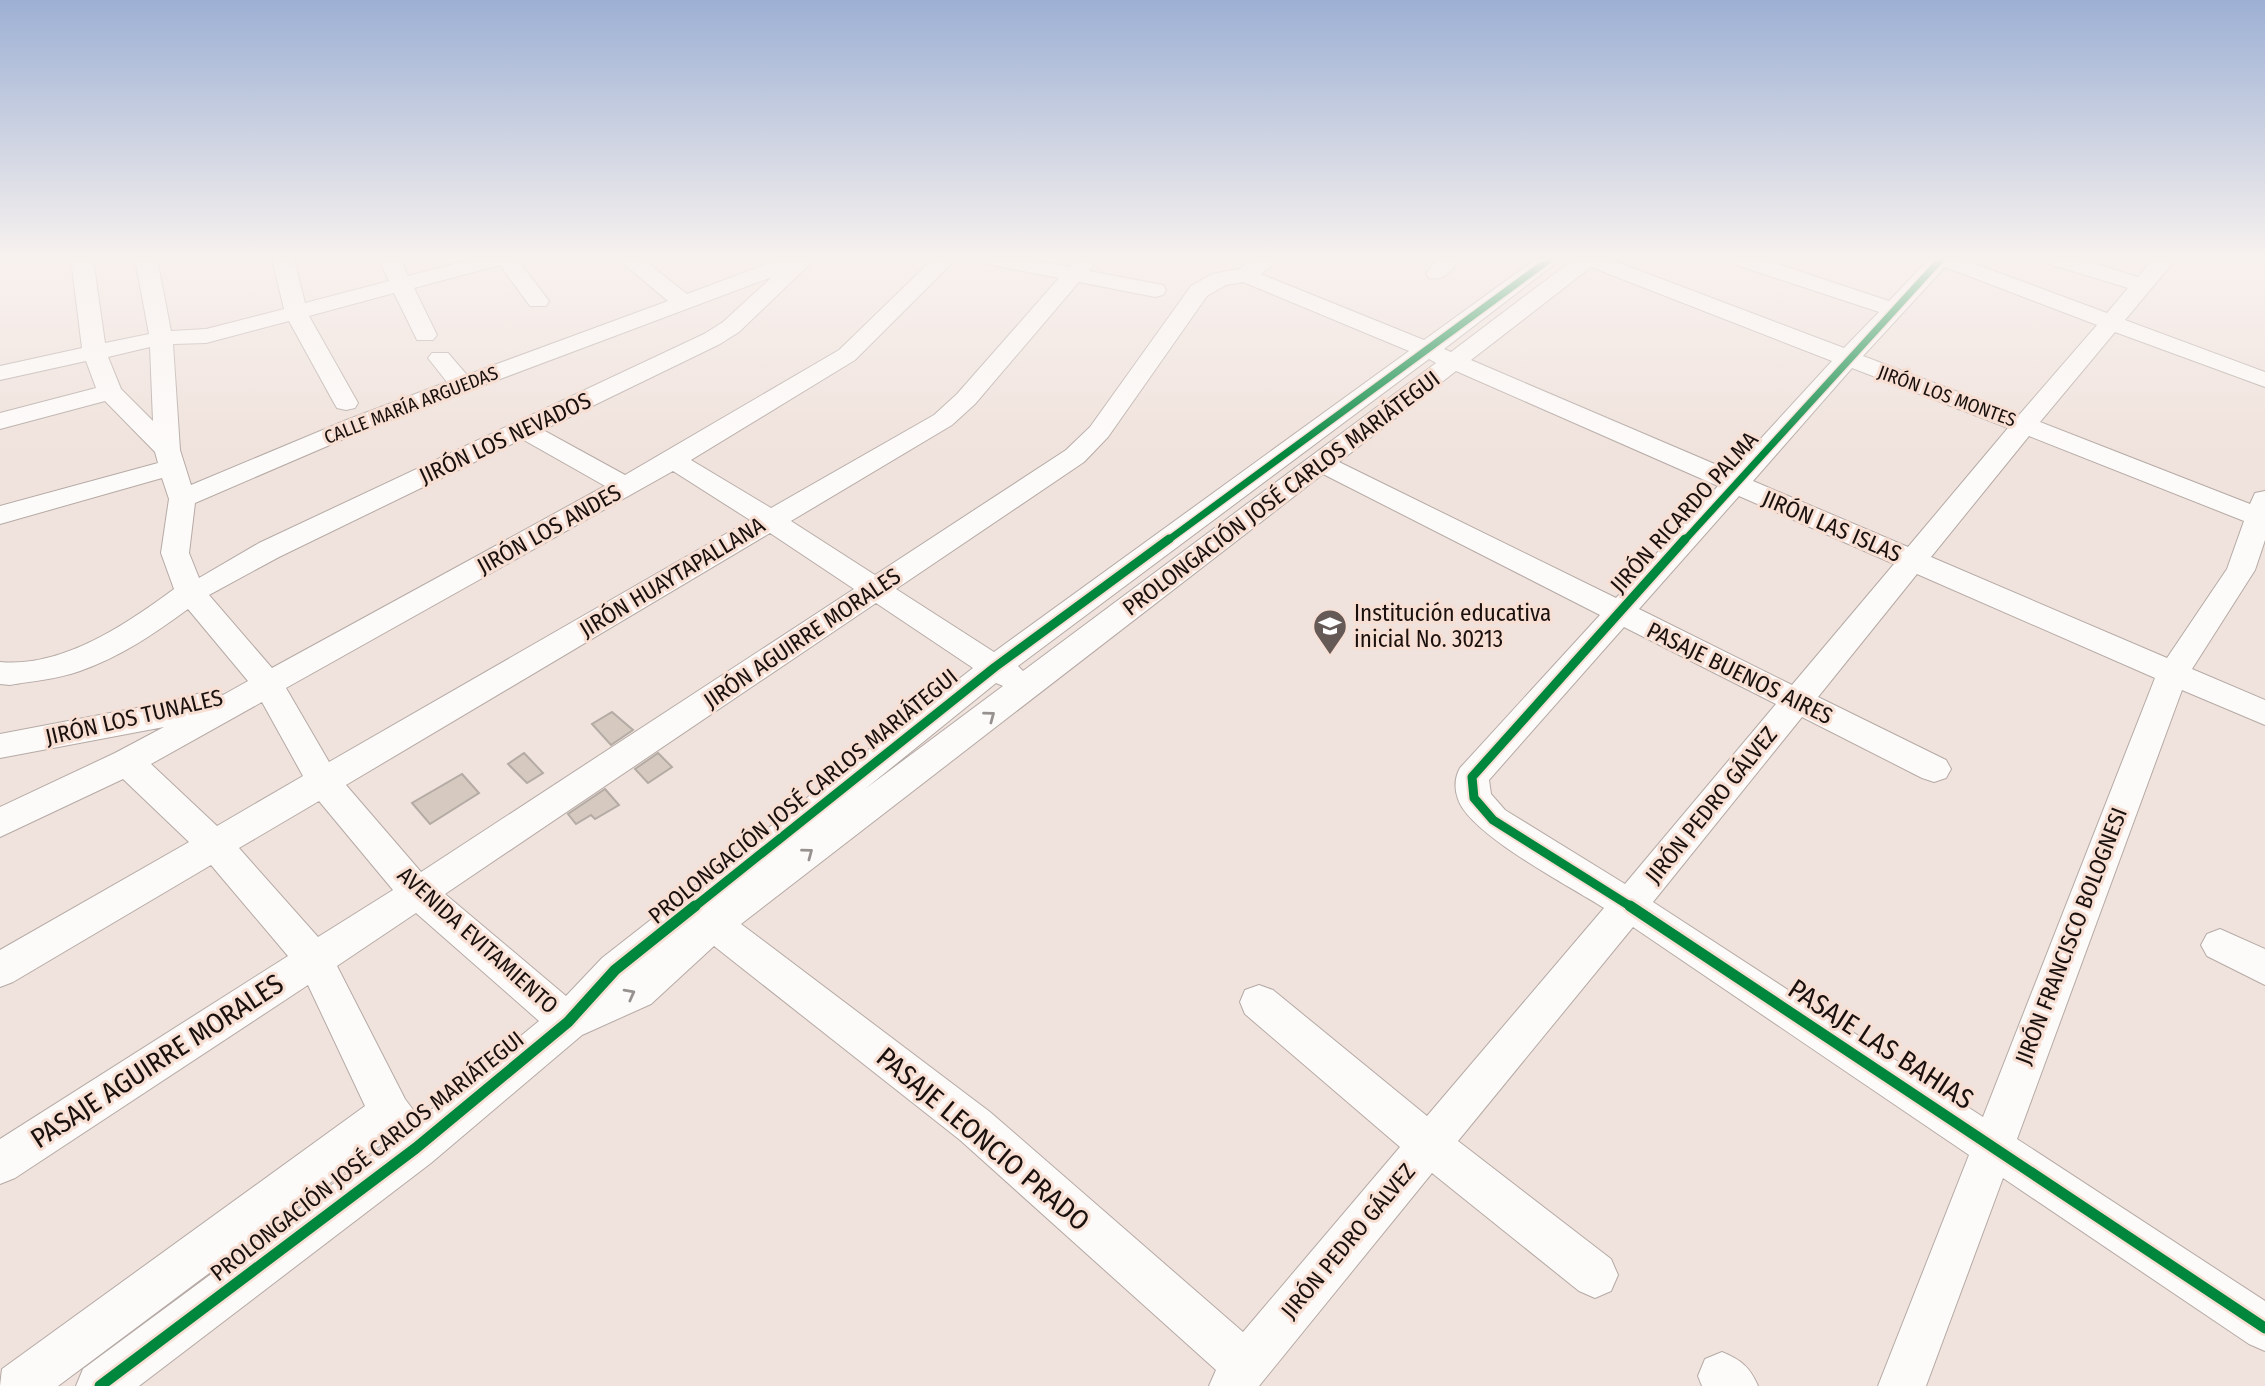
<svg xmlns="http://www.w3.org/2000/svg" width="2265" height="1386" font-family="'Fira Sans Condensed',sans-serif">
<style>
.building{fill:#d6cac0;stroke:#b4aba5;stroke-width:2}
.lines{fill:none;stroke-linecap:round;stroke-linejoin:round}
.minor-casing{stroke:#b5aaa5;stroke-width:2}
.minor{fill:#fdfbfa;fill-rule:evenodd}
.cycleway-far2-casing{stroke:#f8dfd4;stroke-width:10}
.cycleway-far1-casing{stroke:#f8dfd4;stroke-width:13}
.cycleway-casing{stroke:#f8dfd4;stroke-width:16}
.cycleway-far2{stroke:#00873e;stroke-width:7}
.cycleway-far1{stroke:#00873e;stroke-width:9}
.cycleway{stroke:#00873e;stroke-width:11}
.oneway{stroke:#979290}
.labels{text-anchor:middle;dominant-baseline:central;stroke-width:6;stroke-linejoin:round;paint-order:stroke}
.far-street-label{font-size:19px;fill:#1a110e;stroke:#f8dfd4}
.street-label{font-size:23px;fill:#1a110e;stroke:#f8dfd4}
.poi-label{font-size:23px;fill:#1a110e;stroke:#f8dfd4;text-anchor:start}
.near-street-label{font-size:28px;fill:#1a110e;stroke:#f8dfd4}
</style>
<rect width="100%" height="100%" fill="#f0e2dc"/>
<!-- building -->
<path class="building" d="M612 712 633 730 611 745 592 724Z
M524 753 543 773 527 783 508 764Z
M658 753 672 767 648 783 635 769Z
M462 774 479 793 430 824 412 803Z
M605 789 619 805 595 819 591 815 576 824 568 814Z"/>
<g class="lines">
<!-- minor casing -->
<g class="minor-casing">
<path id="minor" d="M71 259H93L105 343 149 334 135 259H157L171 331 206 329 284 309 272 259H294L305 303 389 281 378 259H400L408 276 473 259H517L549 301 546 306H530L500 265 414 288 437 335 433 340H417L394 293 309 316 358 403 355 408 346 410 337 408 334 403 289 321 206 343 173 344 180 450 191 485 349 419 447 382 428 358 432 353H448L467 375 668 301 618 259H643L687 294 780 259H815L739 332 720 344 543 430 625 475 839 350 933 259H956L855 360 691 460 771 508 934 415 957 394 1059 278 987 264 984 259H1029L1069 267 1075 259H1098L1089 271 1163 285 1166 290 1163 295 1155 297 1079 282 975 404 952 425 791 521 875 575 1066 450 1090 427 1191 286 1212 274 1239 269 1254 259H1280L1261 274 1424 340 1536 259H1561L1444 349 1451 352 1574 259H1609L1844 348 1879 312 1733 264 1730 259H1763L1889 301 1929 259H1962L2107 313 2128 288 2049 264 2046 259H2080L2138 277 2153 259H2176L2125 320 2265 372V387L2115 332 2040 422 2250 504 2255 493 2265 491V540L2255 570 2192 669 2265 700V725L2182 690 2017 1139 2265 1301V1351L2249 1344 2003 1178 1926 1386H1878L1969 1155 1633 927 1458 1141 1611 1259 1618 1275 1611 1291 1595 1298 1579 1291 1432 1173 1259 1386H1209L1216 1370 960 1140 714 946 651 1004 582 1035 431 1163 139 1386H76L83 1369 387 1144 386 1141 58 1386H0L2 1369 365 1106 308 985 15 1178 0 1184V1139L288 956 211 865 13 982 0 987V950L189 842 123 779 0 837V807L115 753 164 727 0 758V734L173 701 211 690 223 695 248 681 188 609C154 634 120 657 80 671 58 679 33 681 10 685L0 684V662C62 668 127 624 174 589L161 553 169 499 162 478 0 524V506L158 463 155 452 105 401 0 429V413L96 388 86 361 0 380V366L82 348ZM1591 267 1832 361 1731 471 1471 360ZM1945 267 2097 325 2019 415 1863 356ZM772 277 723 322 704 334 259 543 199 578 189 553 195 503 367 429ZM1243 282 1409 351 994 652 896 589 1084 462 1108 437 1207 296 1226 285ZM150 347 153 421 121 389 108 357ZM1429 359 1436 363 1023 671 1018 666ZM1852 368 2008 428 1908 547 1753 481ZM1456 371 1718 486 1616 598 1339 462ZM2029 436 2244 521 2227 569 2167 658 1931 557ZM522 439 605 486 272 668 209 595 279 557ZM673 471 750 520 329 762 286 688ZM1323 474 1600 615 1460 768C1455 777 1454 788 1458 799 1469 834 1571 887 1604 908L1427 1116 1273 990 1259 985 1245 990 1240 1002 1245 1014 1400 1147 1243 1332 990 1112 741 924ZM1739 496 1894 564 1792 685 1639 609ZM770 533 854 589 421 872 346 785ZM1917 574 2155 678 1983 1117 1653 902 1802 717 1922 778 1934 782 1946 778 1951 769 1946 760 1818 697ZM876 603 973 668 602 958 566 996 445 894ZM1624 627 1776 704 1625 884 1505 810 1491 794 1489 780ZM996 683 1003 686 865 789ZM262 702 303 776 217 826 151 764ZM319 801 393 890 318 937 239 848ZM416 913 539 1021 420 1119 405 1099 337 966Z
M1437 259H1460C1451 271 1445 281 1429 278L1426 273Z
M2220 929 2265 949V985L2207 956 2201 945 2207 934Z
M1722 1352C1741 1360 1750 1367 1758 1386H1702L1698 1376 1705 1359Z"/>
</g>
<!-- minor -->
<use href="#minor" class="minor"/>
<!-- cycleway-far2 casing -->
<g class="cycleway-far2-casing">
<path id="cycleway-far2" d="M1167 541 1550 259
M1684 541 1941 259"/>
</g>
<!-- cycleway-far1 casing -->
<g class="cycleway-far1-casing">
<path id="cycleway-far1" d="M693 908 995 667 1169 539
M1633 908 1493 820 1474 798 1472 777 1685 539"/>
</g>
<!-- cycleway casing -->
<g class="cycleway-casing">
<path id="cycleway" d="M1630 906 2265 1328
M100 1386 416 1148 568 1022 615 970 695 906"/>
</g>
<!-- cycleway-far2 -->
<use href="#cycleway-far2" class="cycleway-far2"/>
<!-- cycleway-far1 -->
<use href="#cycleway-far1" class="cycleway-far1"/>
<!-- cycleway -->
<use href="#cycleway" class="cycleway"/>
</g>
<!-- one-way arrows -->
<defs><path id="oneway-chevron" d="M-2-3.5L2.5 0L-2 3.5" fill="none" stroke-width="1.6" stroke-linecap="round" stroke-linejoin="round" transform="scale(1.75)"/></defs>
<g class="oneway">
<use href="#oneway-chevron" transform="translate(990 716) rotate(-37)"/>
<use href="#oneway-chevron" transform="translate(808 853) rotate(-37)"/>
<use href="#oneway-chevron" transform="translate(630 994) rotate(-28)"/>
</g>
<!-- sky -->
<linearGradient id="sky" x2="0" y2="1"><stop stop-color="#9db0d4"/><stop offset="0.57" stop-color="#f8f2ef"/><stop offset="1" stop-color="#f8f2ef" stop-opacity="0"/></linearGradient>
<rect width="2265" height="453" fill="url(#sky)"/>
<!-- icons -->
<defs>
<g id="school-pin" transform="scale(1.75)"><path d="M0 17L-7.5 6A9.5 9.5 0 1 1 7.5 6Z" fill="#655a56" stroke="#f8dfd4"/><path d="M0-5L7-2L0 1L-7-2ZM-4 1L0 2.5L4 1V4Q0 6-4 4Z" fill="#fff"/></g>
</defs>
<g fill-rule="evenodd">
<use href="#school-pin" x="1330" y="626"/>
</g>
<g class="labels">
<!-- far-street labels -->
<g class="far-street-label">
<text transform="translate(1947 396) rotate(20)">JIRÓN LOS MONTES</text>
<text transform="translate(411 405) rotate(-21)">CALLE MARÍA ARGUEDAS</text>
</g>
<!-- street labels -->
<g class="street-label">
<text transform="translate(505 438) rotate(-25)">JIRÓN LOS NEVADOS</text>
<text transform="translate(1281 493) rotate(-37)">PROLONGACIÓN JOSÉ CARLOS MARIÁTEGUI</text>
<text transform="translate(1684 512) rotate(-48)">JIRÓN RICARDO PALMA</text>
<text transform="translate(1832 526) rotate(23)">JIRÓN LAS ISLAS</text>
<text transform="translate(549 529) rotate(-29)">JIRÓN LOS ANDES</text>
<text transform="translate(672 577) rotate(-31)">JIRÓN HUAYTAPALLANA</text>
<text transform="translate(802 638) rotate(-34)">JIRÓN AGUIRRE MORALES</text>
<text transform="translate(1740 673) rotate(26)">PASAJE BUENOS AIRES</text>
<text transform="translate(134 717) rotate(-13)">JIRÓN LOS TUNALES</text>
<text transform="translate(803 796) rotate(-39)">PROLONGACIÓN JOSÉ CARLOS MARIÁTEGUI</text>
<text transform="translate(1711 805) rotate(-51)">JIRÓN PEDRO GÁLVEZ</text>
<text transform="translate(2071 936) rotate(-69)">JIRÓN FRANCISCO BOLOGNESI</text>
<text transform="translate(478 940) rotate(42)">AVENIDA EVITAMIENTO</text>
<text transform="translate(367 1156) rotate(-38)">PROLONGACIÓN JOSÉ CARLOS MARIÁTEGUI</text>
<text transform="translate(1348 1241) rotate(-50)">JIRÓN PEDRO GÁLVEZ</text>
</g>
<!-- poi labels -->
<g class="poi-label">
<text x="1354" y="613">Institución educativa<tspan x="1354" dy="26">inicial No. 30213</tspan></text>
</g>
<!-- near-street labels -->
<g class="near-street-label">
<text transform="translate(1881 1044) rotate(33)">PASAJE LAS BAHIAS</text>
<text transform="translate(157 1061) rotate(-33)">PASAJE AGUIRRE MORALES</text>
<text transform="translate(983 1139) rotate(40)">PASAJE LEONCIO PRADO</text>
</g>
</g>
</svg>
